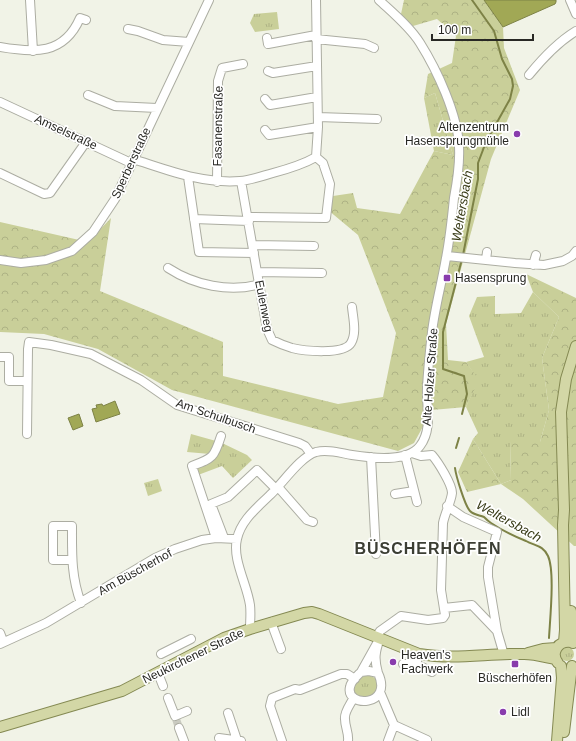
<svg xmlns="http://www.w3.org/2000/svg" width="576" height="741" font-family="Arial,sans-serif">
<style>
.grass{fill:url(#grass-tufts)}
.forest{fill:url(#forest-crowns)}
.water{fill:#a1a855;stroke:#7d8246}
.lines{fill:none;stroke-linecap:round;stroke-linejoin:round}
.stream{stroke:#7d8246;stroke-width:2}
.minor-tunnel{stroke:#c9cac0;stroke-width:8;stroke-dasharray:8 4;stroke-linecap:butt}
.minor-casing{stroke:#acada2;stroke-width:10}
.major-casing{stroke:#848952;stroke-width:12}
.minor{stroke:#fff;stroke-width:8}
.major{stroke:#d3d7a6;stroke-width:10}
.poi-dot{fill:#893cad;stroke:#fff;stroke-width:1.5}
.labels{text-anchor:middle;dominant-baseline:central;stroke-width:3.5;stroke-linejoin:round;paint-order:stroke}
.street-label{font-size:12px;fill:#282824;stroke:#fff}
.poi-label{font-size:12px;fill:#282824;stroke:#fff;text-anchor:start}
.water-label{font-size:13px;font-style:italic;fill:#373a16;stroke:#fff}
.district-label{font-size:16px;font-weight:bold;letter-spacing:1px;fill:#3c3e34;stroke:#fff}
</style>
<defs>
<pattern id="grass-tufts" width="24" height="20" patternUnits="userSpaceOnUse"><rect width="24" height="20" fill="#c9cf99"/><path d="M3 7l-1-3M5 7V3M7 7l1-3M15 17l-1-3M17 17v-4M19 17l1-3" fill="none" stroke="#adb284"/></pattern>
<pattern id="forest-crowns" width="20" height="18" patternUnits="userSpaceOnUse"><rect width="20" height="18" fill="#c9cf99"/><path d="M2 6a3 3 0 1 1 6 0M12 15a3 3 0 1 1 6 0" fill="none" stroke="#adb284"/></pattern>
</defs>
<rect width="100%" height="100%" fill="#f1f3e7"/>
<!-- grass -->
<path class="grass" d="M277 12 279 29 255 32 250 23 254 14Z
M435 93 453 155 434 151 424 98Z
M533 292 559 317 542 358 549 410 540 442H510L511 480 501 484 473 439 478 433 466 407 478 380 466 362 484 357 469 316 477 297 495 296V314L521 313Z
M191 434 216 441 213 451 210 454 187 452Z
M222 443 247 455 252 460 233 478 222 466 198 475 196 467Z
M158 479 162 491 148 496 144 483Z
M560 654a7 7 0 1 1 14 0a7 7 0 1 1-14 0Z
M367 675C375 676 382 683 376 691 373 696 367 697 362 698L354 694V686L362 677Z"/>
<!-- forest -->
<path class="forest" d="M404 0H484L503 27 504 48 520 90 491 159 446 324 448 360 466 362 479 380 466 407 432 410 414 443 398 451 172 390 98 349 44 334 0 332V222L88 242 111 218 100 291 223 342V376L338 404 383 397 396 333 358 235 328 210 330 199 333 196 353 193 357 208 400 214 434 151 453 155 435 93 424 98 428 74 452 63 456 36 437 19 413 26 401 14Z
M526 274 576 298V546H574L523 499 501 484 467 492 458 472 473 439 501 484 511 480 510 441 540 442 549 410 542 358 559 317 533 292Z"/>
<!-- water -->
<path class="water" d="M484 0H556V2L555 4 503 27Z
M115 401 120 414 96 422 92 409 97 408 96 405 102 404 103 406Z
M79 414 83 426 73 430 68 418Z"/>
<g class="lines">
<!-- stream -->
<path class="stream" d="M463 255 478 179V163L486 142 510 99 513 86 512 79 502 59 494 31 472 0
M462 259 443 332V369L464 376 467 394 462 414
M456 448 459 438
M455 468C456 476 465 506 470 511 474 515 479 515 484 517 486 519 488 521 491 523 500 529 516 537 526 541 535 546 543 545 548 556 555 571 550 619 549 638"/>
<!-- minor-tunnel -->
<path class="minor-tunnel" d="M176 719 179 728"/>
<!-- minor casing -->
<g class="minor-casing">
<path id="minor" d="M30 0 33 51
M570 0 576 14
M128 29 138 31 163 40 189 42
M267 38 268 44 316 35
M316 39 365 44 374 48
M0 47C34 53 64 55 80 18L86 20
M268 71 273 73 317 66
M529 75C542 59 558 42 576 31
M88 95 115 106 157 108
M265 99 270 105 317 97
M0 102 131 163
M318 117 377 119
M265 130 269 135 318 127
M133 159C168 170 202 184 240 181 251 180 262 176 273 173 288 169 302 165 316 157L318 127 316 0
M0 173 44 194 50 193 86 142
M188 177 199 252 254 253
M241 181 267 329 272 340C278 343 285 346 292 348 304 351 344 355 351 343 357 333 353 318 352 307
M217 182 218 81 222 68 243 64
M248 217 326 218 330 184 323 163 316 157
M194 219 249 221
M253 245 314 246
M447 256 515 263 544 265 563 261 572 256 576 251
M0 260 21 263 46 260 72 251 93 232 115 199 209 0
M486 260 487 252
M533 265 536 255
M168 268C194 285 230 293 260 284
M258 272 322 273
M0 357H9V381H27
M27 434 28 349 29 342 51 345 91 354 141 380 177 405 299 443 305 446 311 454
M405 455 417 502
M371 457 376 554
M278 487 307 520 313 522
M395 494 414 491
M447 506 463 517 497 532 488 567V577L497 631 504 655
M216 538 192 466C213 458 214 458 221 436
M224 538 211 504 228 497 257 470 276 489
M72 560H53V526H72C72 552 71 577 81 603
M444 608 472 605 497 631
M271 622 281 649
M250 629C250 621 251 613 250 605 247 584 232 559 237 539 241 520 257 508 270 495 283 483 300 457 316 452 328 449 340 453 352 455 371 458 407 463 420 446 433 429 426 406 427 388 428 369 430 350 432 332 435 307 442 282 446 258 450 238 452 218 454 198 457 182 460 164 459 147 458 115 437 70 420 43 410 27 393 13 379 0
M0 633 3 641
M376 637 380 631 401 616 428 620 443 618 445 615 441 590 443 523C445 513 451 502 452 493 452 484 438 462 432 455L421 456 412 453
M0 644 46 623 155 558 175 549 202 540 216 538 237 539
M161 654 191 639
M403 664H416L419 654
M416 664 432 672
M369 671 378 673C394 707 345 708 350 687 351 681 357 676 361 672Z
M361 672 380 638C375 652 374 659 378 673
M158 673 163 686
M380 692 394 725 388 741
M168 698 175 716 187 711
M228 713 237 740
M394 725 427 740
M179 728 184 741
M219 738 241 741
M282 741 270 706 272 698 295 689 300 690 341 674H347L355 679
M348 741C349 733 345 727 345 719 344 712 350 705 353 699"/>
</g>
<!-- major casing -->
<g class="major-casing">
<path id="major" d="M571 611 573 643
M564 642 565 630 563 525 564 510 561 412 566 379 576 346
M528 653 543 649 556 648
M558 663C550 653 558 640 571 642
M0 727 122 691 224 638 250 629 304 613 312 612 319 614 419 654C456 660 488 653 524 654 534 654 545 657 555 659
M564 732 572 666
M557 741 562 678 561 666"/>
</g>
<!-- minor -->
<use href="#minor" class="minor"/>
<!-- major -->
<use href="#major" class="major"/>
</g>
<!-- markers -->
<g class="poi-dot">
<circle cx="517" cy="134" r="4"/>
<rect x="443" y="274" width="8" height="8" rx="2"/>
<circle cx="393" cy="662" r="4"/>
<rect x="511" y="660" width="8" height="8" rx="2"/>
<circle cx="503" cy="712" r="4"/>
</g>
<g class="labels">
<!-- street labels -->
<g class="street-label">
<text transform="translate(218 126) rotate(-89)">Fasanenstraße</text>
<text transform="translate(66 132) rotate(25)">Amselstraße</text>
<text transform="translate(131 163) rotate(-65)">Sperberstraße</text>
<text transform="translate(264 306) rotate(79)">Eulenweg</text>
<text transform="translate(430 377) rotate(-86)">Alte Holzer Straße</text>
<text transform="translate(216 416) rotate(19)">Am Schulbusch</text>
<text transform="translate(135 572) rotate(-29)">Am Büscherhof</text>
<text transform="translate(193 656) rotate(-26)">Neukirchener Straße</text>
</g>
<!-- poi labels -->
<g class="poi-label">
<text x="509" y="127" text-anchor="end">Altenzentrum<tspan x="509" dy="14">Hasensprungmühle</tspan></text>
<text x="455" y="278">Hasensprung</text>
<text x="401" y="655">Heaven's<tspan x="401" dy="14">Fachwerk</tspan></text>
<text x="515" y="678" text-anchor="middle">Büscherhöfen</text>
<text x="511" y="712">Lidl</text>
</g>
<!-- water labels -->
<g class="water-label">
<text transform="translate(462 206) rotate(-80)">Weltersbach</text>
<text transform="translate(509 521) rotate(29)">Weltersbach</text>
</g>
<!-- district labels -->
<g class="district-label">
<text x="428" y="548">BÜSCHERHÖFEN</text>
</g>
</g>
<!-- scale -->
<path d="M432 34v6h101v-6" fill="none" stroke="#282824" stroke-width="2"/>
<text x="438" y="34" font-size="12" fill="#282824" stroke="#ffffff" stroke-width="3" paint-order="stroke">100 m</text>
</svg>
